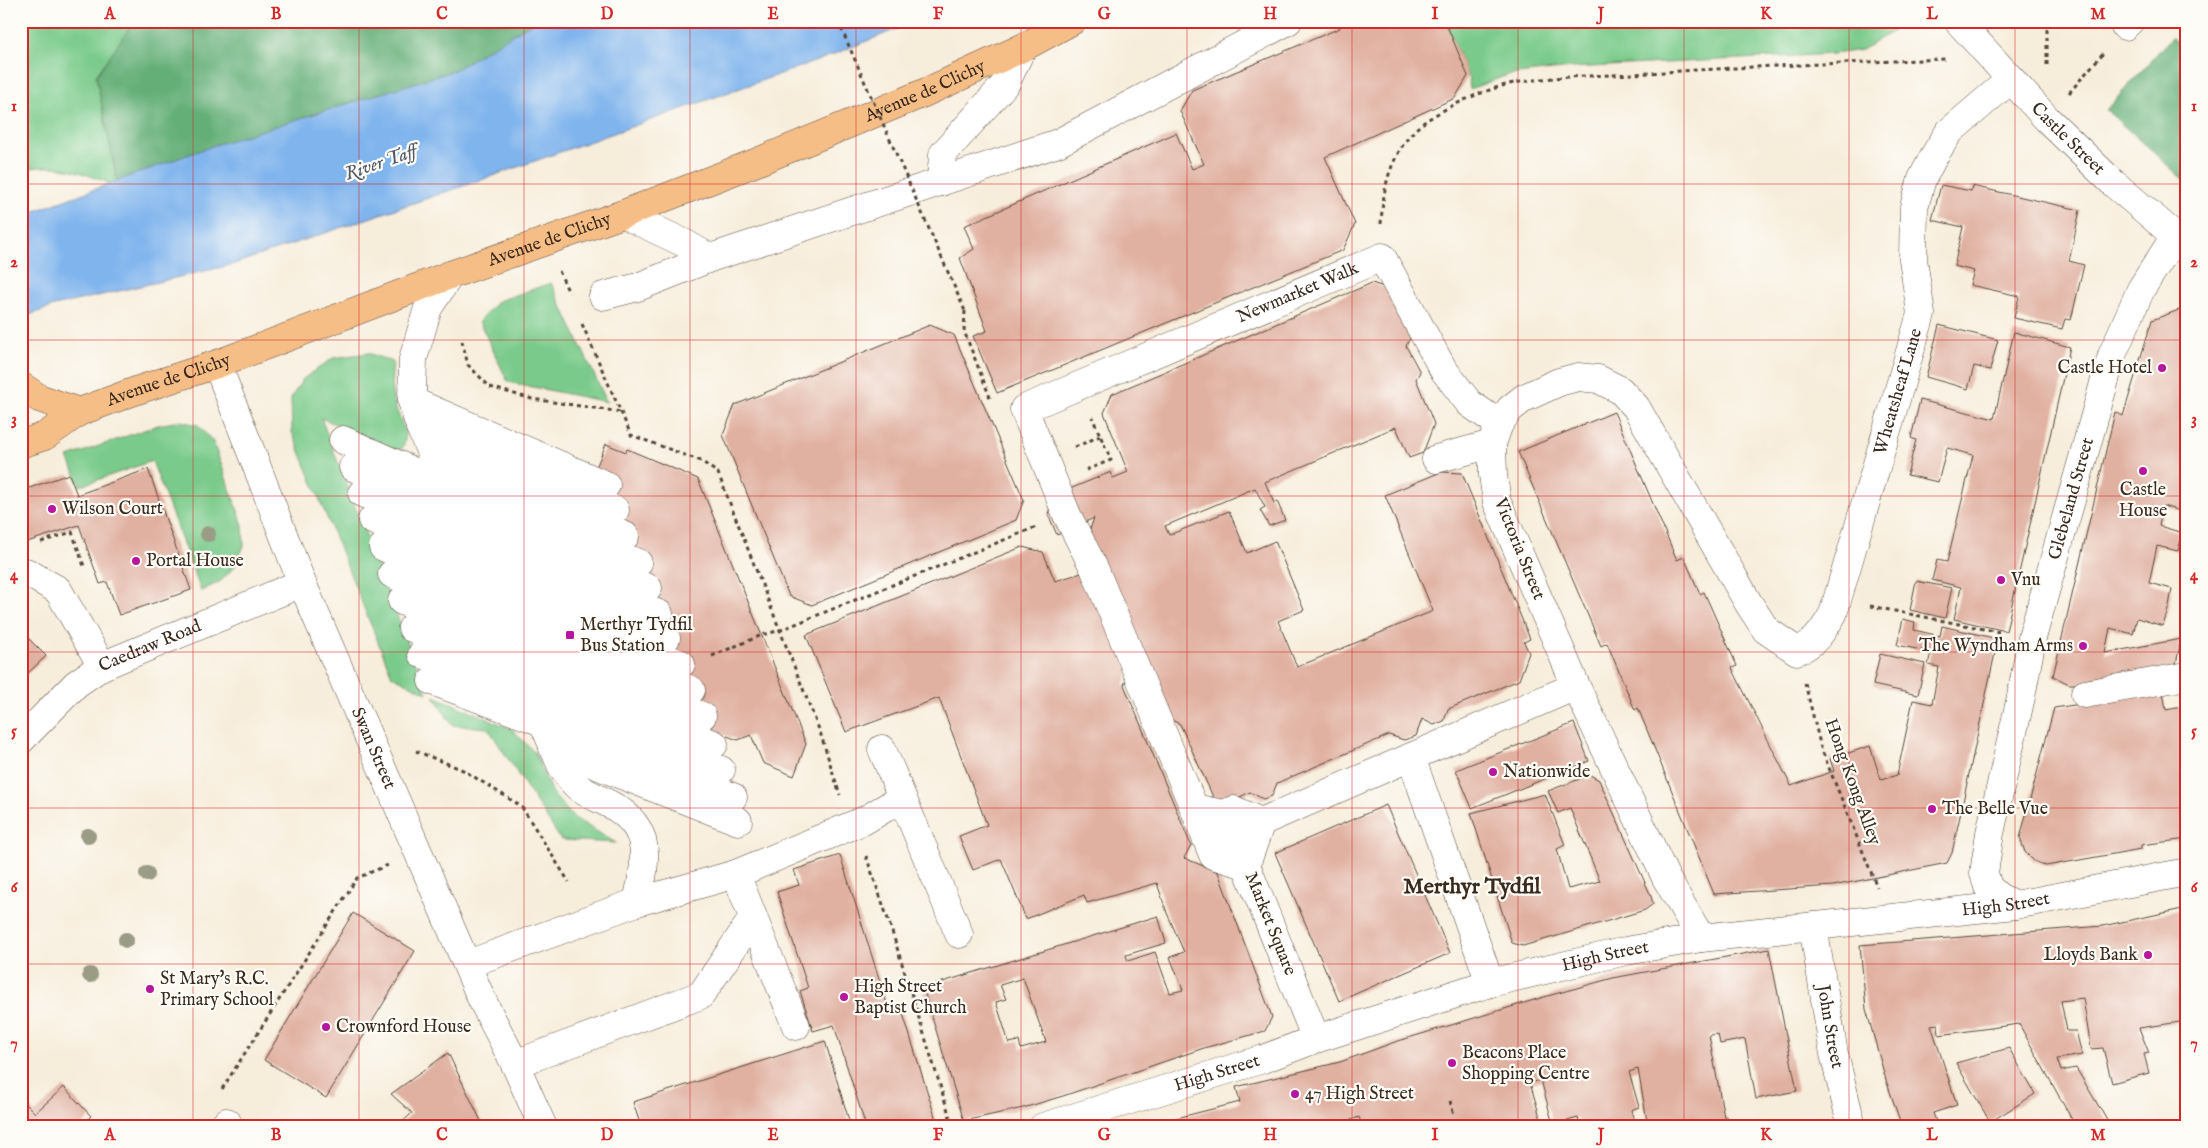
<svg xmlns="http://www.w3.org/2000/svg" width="2208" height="1148" font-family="'IM FELL English',serif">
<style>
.green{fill:#7acb8b;stroke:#5a7a54}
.forest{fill:#63af77;stroke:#4f6c4a}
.water{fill:#7fb4ed;stroke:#5d6f86}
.building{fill:#e0b0a0;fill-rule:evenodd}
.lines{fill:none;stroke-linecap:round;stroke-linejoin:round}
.minor-casing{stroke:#57473a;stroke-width:29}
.major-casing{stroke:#57473a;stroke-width:29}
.path{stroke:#57473a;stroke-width:3;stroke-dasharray:4 4;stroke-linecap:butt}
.minor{stroke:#fff;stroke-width:28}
.major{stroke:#f6be87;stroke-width:28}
.path-bridge{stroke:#57473a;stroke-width:3;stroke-dasharray:4 4;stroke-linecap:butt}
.tree{fill:#9a9c85}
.grid{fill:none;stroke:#d62828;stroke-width:1;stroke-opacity:0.55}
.poi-dot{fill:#b5179e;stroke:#fdfcf7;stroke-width:2}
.labels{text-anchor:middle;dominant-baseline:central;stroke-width:4.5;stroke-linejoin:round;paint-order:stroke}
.street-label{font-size:18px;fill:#3b2a1e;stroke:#fdfcf7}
.poi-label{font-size:18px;fill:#3b2a1e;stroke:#fdfcf7;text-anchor:start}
.water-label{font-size:19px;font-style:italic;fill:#535a66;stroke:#fdfcf7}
.district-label{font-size:22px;font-weight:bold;fill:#3b2a1e;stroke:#fdfcf7}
.neatline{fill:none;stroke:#d62828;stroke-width:2}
.grid-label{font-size:16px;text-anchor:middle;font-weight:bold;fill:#d62828}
</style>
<rect width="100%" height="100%" fill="#fdfcf7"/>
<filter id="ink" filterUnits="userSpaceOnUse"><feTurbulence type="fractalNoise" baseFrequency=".02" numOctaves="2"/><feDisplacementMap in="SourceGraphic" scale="10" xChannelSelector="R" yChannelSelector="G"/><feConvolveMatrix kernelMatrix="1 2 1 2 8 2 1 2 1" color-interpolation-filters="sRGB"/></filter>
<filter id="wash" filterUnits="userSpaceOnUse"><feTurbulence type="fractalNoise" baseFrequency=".0096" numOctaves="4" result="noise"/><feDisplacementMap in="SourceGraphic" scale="20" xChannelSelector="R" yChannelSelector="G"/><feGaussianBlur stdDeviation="1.12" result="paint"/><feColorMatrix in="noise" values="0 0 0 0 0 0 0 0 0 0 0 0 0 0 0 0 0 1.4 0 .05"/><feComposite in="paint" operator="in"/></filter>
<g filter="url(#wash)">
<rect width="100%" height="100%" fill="#f7eddb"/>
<!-- green -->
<path class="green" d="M21 21H134L96 76 117 181 110 183C75 171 59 162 21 170Z
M1445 21H1887L1893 31 1862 50 1834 54 1572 68 1508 75 1470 89 1468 76Z
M551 283 607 402 508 382 479 321 498 301Z
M368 353 393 362C392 375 390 389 394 402 398 419 412 434 401 450L394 449 321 418 427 693 392 676 292 432 291 398 303 379 333 358Z
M180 421 198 425 213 442 243 525 244 546 235 566 221 581 201 591 152 461 80 486 68 457 158 425Z
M434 696 512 729 535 753 552 793 573 817 616 843 561 840 488 728 452 725Z"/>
<!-- forest -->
<path class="forest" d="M134 21H535L453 71 215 145 117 181 96 76Z
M2172 37 2187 50V183L2106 110Z"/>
<!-- water -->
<path class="water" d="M535 21H917L817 61 484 179 231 265 54 306 21 318V216L215 145 453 71Z"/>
<g id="blocks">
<!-- building -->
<path class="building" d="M1338 21H1445L1468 76 1455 98 1325 157 1355 224 1343 250 997 393 973 336 987 331 960 258 974 249 964 226 1176 133 1192 169 1204 164 1180 111 1192 90 1340 28Z
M1941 185 1971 191 1972 186 2080 210 2069 261 2084 265 2071 320 2065 319 2062 329 2014 318 2019 296 1970 285 1974 271 1954 266 1963 227 1932 220Z
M1372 283 1387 288 1410 338 1406 346 1420 372 1416 379 1434 424 1423 453 1409 458 1396 427 1265 482 1274 503 1277 501 1285 520 1269 526 1260 510 1265 507 1255 488 1165 526 1169 535 1229 511 1247 553 1275 541 1304 610 1278 621 1297 667 1433 611 1385 495 1441 472 1462 473 1530 639 1524 642 1529 653 1519 680 1448 709 1444 721 1434 725 1422 719 1416 736 1404 740 1389 735 1277 783 1272 796 1263 799 1250 792 1230 802 1214 799 1180 724 1163 716 1089 532 1094 518 1057 535 1048 514 1055 495 1111 472 1113 478 1128 472 1104 413 1112 394Z
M2187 307V513L2163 506 2159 526 2183 533 2178 551 2157 546 2149 583 2172 589 2169 606 2163 626 2137 618 2133 634 2110 628 2105 653 2181 639 2175 669 2090 684H2069L2053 676 2115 412 2123 416 2152 320Z
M930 325 954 335 1024 500 1016 520 812 605 789 596 723 435 735 405Z
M1939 325 1998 340 1990 370 1974 366 1968 389 1926 377Z
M2014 332 2070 347 2006 631 1954 619 1961 587 1932 580 1937 560 1947 562 1973 455 1947 448 1938 482 1907 475 1916 440 1911 438 1920 400 1994 419Z
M1614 412 1677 560 1684 557 1700 594 1704 592 1737 666 1732 668 1791 786 1834 771 1830 759 1870 746 1881 780 1897 775 1913 700 1932 704 1939 667 1928 665 1931 652 1897 645 1903 619 1915 622 1914 630 1940 636 1942 626 1998 639 1952 853 1947 863 1833 886 1714 894 1638 708 1635 710 1607 643 1601 646 1518 452Z
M606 444 626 452 627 449 698 479 806 744 794 776 763 763 751 735 738 740 702 727 670 650 678 632 659 624 627 547 636 529 617 521 595 470Z
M148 469 191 590 119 615 107 582 100 584 79 525 21 544V491L69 474 77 495Z
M1022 547 1043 552 1055 581 1085 572 1129 672 1124 685 1191 845 1184 858 1218 872 1272 1017 1265 1031 1204 1048 1063 1096 1023 1108 964 1121 923 988 1158 916 1166 943 1126 955 1128 961 1155 952 1170 993 1183 990 1170 957 1184 952 1167 913 1157 883 1087 903 1084 895 1026 919 1001 859 973 870 959 836 987 825 939 698 846 732 806 635ZM1023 978 1046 1042 1021 1049 1019 1041 1009 1043 996 1002 1006 999 1000 985Z
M1916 581 1952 588 1945 618 1910 610Z
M21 631 46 656 26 675 21 670Z
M1880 654 1925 664 1918 695 1873 685Z
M2163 692 2166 710 2187 706V839L2141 845V849L2046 866 2034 861 2025 852 2020 838 2054 708Z
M1574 723 1589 761 1472 808 1456 770Z
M1590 775 1599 780 1651 896 1653 904 1645 910 1523 946 1512 943 1471 813 1545 794 1565 845 1557 849 1568 889 1600 881 1570 808 1558 813 1548 791Z
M1386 805 1450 953 1339 1001 1275 853Z
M840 855 888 1007 900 1004 937 1123 925 1127H866L834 1025 813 1031 800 991 808 988 777 892 799 885 794 870Z
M2187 908V1021L2139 1028 2149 1053 2144 1054 2149 1073 2112 1083 2103 1048 2091 1049 2083 998 2061 1001 2067 1031H2076L2082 1055 2057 1059 2061 1071 2076 1068 2111 1127H2076L2019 1024 1939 1035 1938 1024 1931 1025 1957 1105 1933 1113 1938 1127H1902L1886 1080 1866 1009 1860 945 2103 926Z
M353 913 415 951 326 1098 264 1060Z
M1769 949 1797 1091 1756 1099 1745 1039 1720 1044 1718 1034 1709 1035 1724 1117H1727L1729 1127H1648L1638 1069 1629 1072 1639 1107 1631 1110 1636 1127H1580L1578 1118 1553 1125 1541 1080 1530 1083 1543 1127H1362L1359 1117 1332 1127H1141L1240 1102 1236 1087 1340 1062 1395 1042 1544 997 1613 978Z
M825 1041 851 1127H641L633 1102Z
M2009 1048 2035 1094 1990 1122 1956 1063Z
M448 1053 484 1127H397L412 1113 391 1094Z
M64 1087 91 1116 80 1127H21V1099L35 1113Z"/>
</g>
</g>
<g filter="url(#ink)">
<use href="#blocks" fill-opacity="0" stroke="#57473a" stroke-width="1"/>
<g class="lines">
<!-- minor casing -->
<g class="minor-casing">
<g id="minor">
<path id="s1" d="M1958 21 2047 119 2113 183 2187 246"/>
<path d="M2125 26 2130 21"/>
<path d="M941 182 943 154 1006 83 1022 48"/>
<path d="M623 214 684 243 710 258"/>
<path d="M450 275 428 308 413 359 412 401 420 427 561 765C579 794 583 790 611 805 654 828 646 862 637 902"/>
<path d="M603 296 638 287 710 258 1058 143 1288 21"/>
<path id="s2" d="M217 364 302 583 482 1000 515 1064 543 1127"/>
<path d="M412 401 606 485"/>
<path d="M420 427 615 510"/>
<path d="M343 440 444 485 638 563"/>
<path d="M433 458 625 536"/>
<path d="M1436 459 1492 444"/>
<path d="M353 467 456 515 648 588"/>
<path d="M362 493 467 540 659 614"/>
<path d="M372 520 477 565 666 638"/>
<path d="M383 547 489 593 681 664"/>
<path d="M21 574 26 572 58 590 102 666"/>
<path d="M392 574 499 619 691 690"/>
<path d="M402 601 510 646 702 716"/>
<path d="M412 628 714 744"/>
<path d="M422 654 721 770"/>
<path d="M432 681 542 722 733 797"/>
<path d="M2085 694 2187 676"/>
<path id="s3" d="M21 740 76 684 102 666 302 583"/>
<path d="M553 748 738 821"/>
<path d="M882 749 959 934"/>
<path d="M1411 757 1576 686"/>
<path d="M1194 808 1213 855 1246 865"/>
<path d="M1223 814 1246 865"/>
<path id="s4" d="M1261 822 1234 810 1223 814 1194 808 1094 568 1067 515 1024 409 1382 257 1443 369 1469 403 1499 424"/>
<path d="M736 874 796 1026"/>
<path id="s5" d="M2015 905 1999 897 1988 887 1984 873 1990 833 2021 697 2032 638 2112 355 2141 289 2175 236"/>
<path id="s6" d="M1813 926 1834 1054 1852 1127"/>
<path id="s7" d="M1701 938 1666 878 1576 686 1497 502 1493 475 1492 444 1499 424 1510 409 1524 398 1559 382 1578 377 1598 379 1620 390 1636 407 1749 604 1766 630 1797 651C1815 644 1823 631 1833 614L1921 314 1913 259 1914 207 1922 179 1934 156 1949 132 2011 79"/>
<path d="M468 964 637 902 736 874 865 820 902 798"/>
<path d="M1316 1039 1246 865 1261 822 1411 757 1490 983"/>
<path d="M515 1064 701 995 753 918"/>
<path d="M223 1127 227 1122"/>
<path id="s8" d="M1043 1127 1263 1059 1316 1039 1490 983 1626 951 1701 938 2015 905 2187 872"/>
</g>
</g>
<!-- major casing -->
<g class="major-casing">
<g id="major">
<path d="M21 386 39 398 79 412"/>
<path id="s9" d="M21 444 45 436 79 412 138 390 217 364 450 275 623 214 752 164 924 93 1022 48 1072 21"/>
</g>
</g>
<!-- path -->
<path class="path" d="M2047 21V69
M2069 93 2104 52
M1381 224C1383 188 1390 155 1417 128 1436 110 1494 85 1520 82 1557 76 1595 76 1633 74 1737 67 1842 63 1946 59
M559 271 569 293
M965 311 964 331 991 400
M582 324 631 435 701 461 718 473 820 732 840 795
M462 341 468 365 490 387 532 399 621 412
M1075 447 1100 436
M1086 470 1111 460 1092 417
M41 542 72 532 84 566
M1870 606 1999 632
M712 656 762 635 781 630 1036 527
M1805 683 1821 748 1877 887
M416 751 463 770 521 806 569 882
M866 856 889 922 953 1127
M222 1089 357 878 388 865
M1450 1101 1454 1115"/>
<!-- minor -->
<use href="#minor" class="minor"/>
<!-- major -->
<use href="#major" class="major"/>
<!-- path-bridge -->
<path class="path-bridge" d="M838 21 965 311"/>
</g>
<!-- trees -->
<g class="tree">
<circle cx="208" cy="534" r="8"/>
<circle cx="88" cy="836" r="8"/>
<circle cx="147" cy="874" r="8"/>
<circle cx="126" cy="940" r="8"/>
<circle cx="90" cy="975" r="8"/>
</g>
</g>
<!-- grid -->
<path class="grid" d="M193 21V1127M359 21V1127M524 21V1127M690 21V1127M856 21V1127M1021 21V1127M1187 21V1127M1352 21V1127M1518 21V1127M1684 21V1127M1849 21V1127M2015 21V1127M21 184H2187M21 340H2187M21 496H2187M21 652H2187M21 808H2187M21 964H2187"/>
<!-- markers -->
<g class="poi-dot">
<circle cx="2162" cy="368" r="5"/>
<circle cx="2143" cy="471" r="5"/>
<circle cx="52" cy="509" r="5"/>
<circle cx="136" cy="561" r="5"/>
<circle cx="2001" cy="580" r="5"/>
<rect x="565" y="630" width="10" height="10" rx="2.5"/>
<circle cx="2083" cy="646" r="5"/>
<circle cx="1493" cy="772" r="5"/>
<circle cx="1932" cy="809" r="5"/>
<circle cx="2148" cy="955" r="5"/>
<circle cx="150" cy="989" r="5"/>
<circle cx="844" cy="997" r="5"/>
<circle cx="326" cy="1027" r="5"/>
<circle cx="1452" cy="1063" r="5"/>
<circle cx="1295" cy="1094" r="5"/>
</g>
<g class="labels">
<!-- street labels -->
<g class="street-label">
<text stroke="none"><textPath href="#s9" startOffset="972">Avenue de Clichy</textPath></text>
<text stroke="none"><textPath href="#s1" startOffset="161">Castle Street</textPath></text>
<text stroke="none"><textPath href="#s9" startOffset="568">Avenue de Clichy</textPath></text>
<text stroke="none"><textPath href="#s4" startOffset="802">Newmarket Walk</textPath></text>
<text stroke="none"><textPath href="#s9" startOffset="162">Avenue de Clichy</textPath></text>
<text stroke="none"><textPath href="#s7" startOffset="1304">Wheatsheaf Lane</textPath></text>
<text stroke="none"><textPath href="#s5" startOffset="432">Glebeland Street</textPath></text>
<text transform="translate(1519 549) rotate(68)">Victoria Street</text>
<text stroke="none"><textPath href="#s3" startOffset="162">Caedraw Road</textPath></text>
<text stroke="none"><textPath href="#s2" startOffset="415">Swan Street</textPath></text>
<text transform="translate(1852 782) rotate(70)">Hong Kong Alley</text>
<text stroke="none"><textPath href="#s8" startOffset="992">High Street</textPath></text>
<text transform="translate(1270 924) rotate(68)">Market Square</text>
<text stroke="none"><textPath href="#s8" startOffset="588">High Street</textPath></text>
<text stroke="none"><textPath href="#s6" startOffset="102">John Street</textPath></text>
<text stroke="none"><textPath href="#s8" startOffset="182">High Street</textPath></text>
</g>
<!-- poi labels -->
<g class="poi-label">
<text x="2152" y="368" text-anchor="end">Castle Hotel</text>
<text x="2143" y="490" text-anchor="middle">Castle<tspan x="2143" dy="21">House</tspan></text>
<text x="62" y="509">Wilson Court</text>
<text x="146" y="561">Portal House</text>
<text x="2011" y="580">Vnu</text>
<text x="580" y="625">Merthyr Tydfil<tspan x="580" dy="21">Bus Station</tspan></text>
<text x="2073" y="646" text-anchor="end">The Wyndham Arms</text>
<text x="1503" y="772">Nationwide</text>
<text x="1942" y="809">The Belle Vue</text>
<text x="2138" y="955" text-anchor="end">Lloyds Bank</text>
<text x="160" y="979">St Mary's R.C.<tspan x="160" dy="21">Primary School</tspan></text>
<text x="854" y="987">High Street<tspan x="854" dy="21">Baptist Church</tspan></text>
<text x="336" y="1027">Crownford House</text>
<text x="1462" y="1053">Beacons Place<tspan x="1462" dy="21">Shopping Centre</tspan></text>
<text x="1305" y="1094">47 High Street</text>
</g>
<!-- water labels -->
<g class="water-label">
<text transform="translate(381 163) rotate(-19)">River Taff</text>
</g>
<!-- district labels -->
<g class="district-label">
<text x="1472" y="887">Merthyr Tydfil</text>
</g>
</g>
<!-- margin -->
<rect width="2208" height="1148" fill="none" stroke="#fdfcf7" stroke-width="55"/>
<rect x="28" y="28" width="2152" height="1092" class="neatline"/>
<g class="grid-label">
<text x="110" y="19">A</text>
<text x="276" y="19">B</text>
<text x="442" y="19">C</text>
<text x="607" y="19">D</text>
<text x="773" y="19">E</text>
<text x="938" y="19">F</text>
<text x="1104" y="19">G</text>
<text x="1270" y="19">H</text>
<text x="1435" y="19">I</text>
<text x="1601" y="19">J</text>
<text x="1766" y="19">K</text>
<text x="1932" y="19">L</text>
<text x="2098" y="19">M</text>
<text x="14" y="111">1</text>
<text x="2194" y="111">1</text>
<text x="14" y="267">2</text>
<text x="2194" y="267">2</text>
<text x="14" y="424">3</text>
<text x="2194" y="424">3</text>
<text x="14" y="580">4</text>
<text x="2194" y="580">4</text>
<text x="14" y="736">5</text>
<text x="2194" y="736">5</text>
<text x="14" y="892">6</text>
<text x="2194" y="892">6</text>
<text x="14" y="1048">7</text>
<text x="2194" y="1048">7</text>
<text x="110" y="1140">A</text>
<text x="276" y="1140">B</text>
<text x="442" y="1140">C</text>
<text x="607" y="1140">D</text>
<text x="773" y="1140">E</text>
<text x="938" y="1140">F</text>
<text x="1104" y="1140">G</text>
<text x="1270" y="1140">H</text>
<text x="1435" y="1140">I</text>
<text x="1601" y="1140">J</text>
<text x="1766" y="1140">K</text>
<text x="1932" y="1140">L</text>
<text x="2098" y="1140">M</text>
</g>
</svg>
